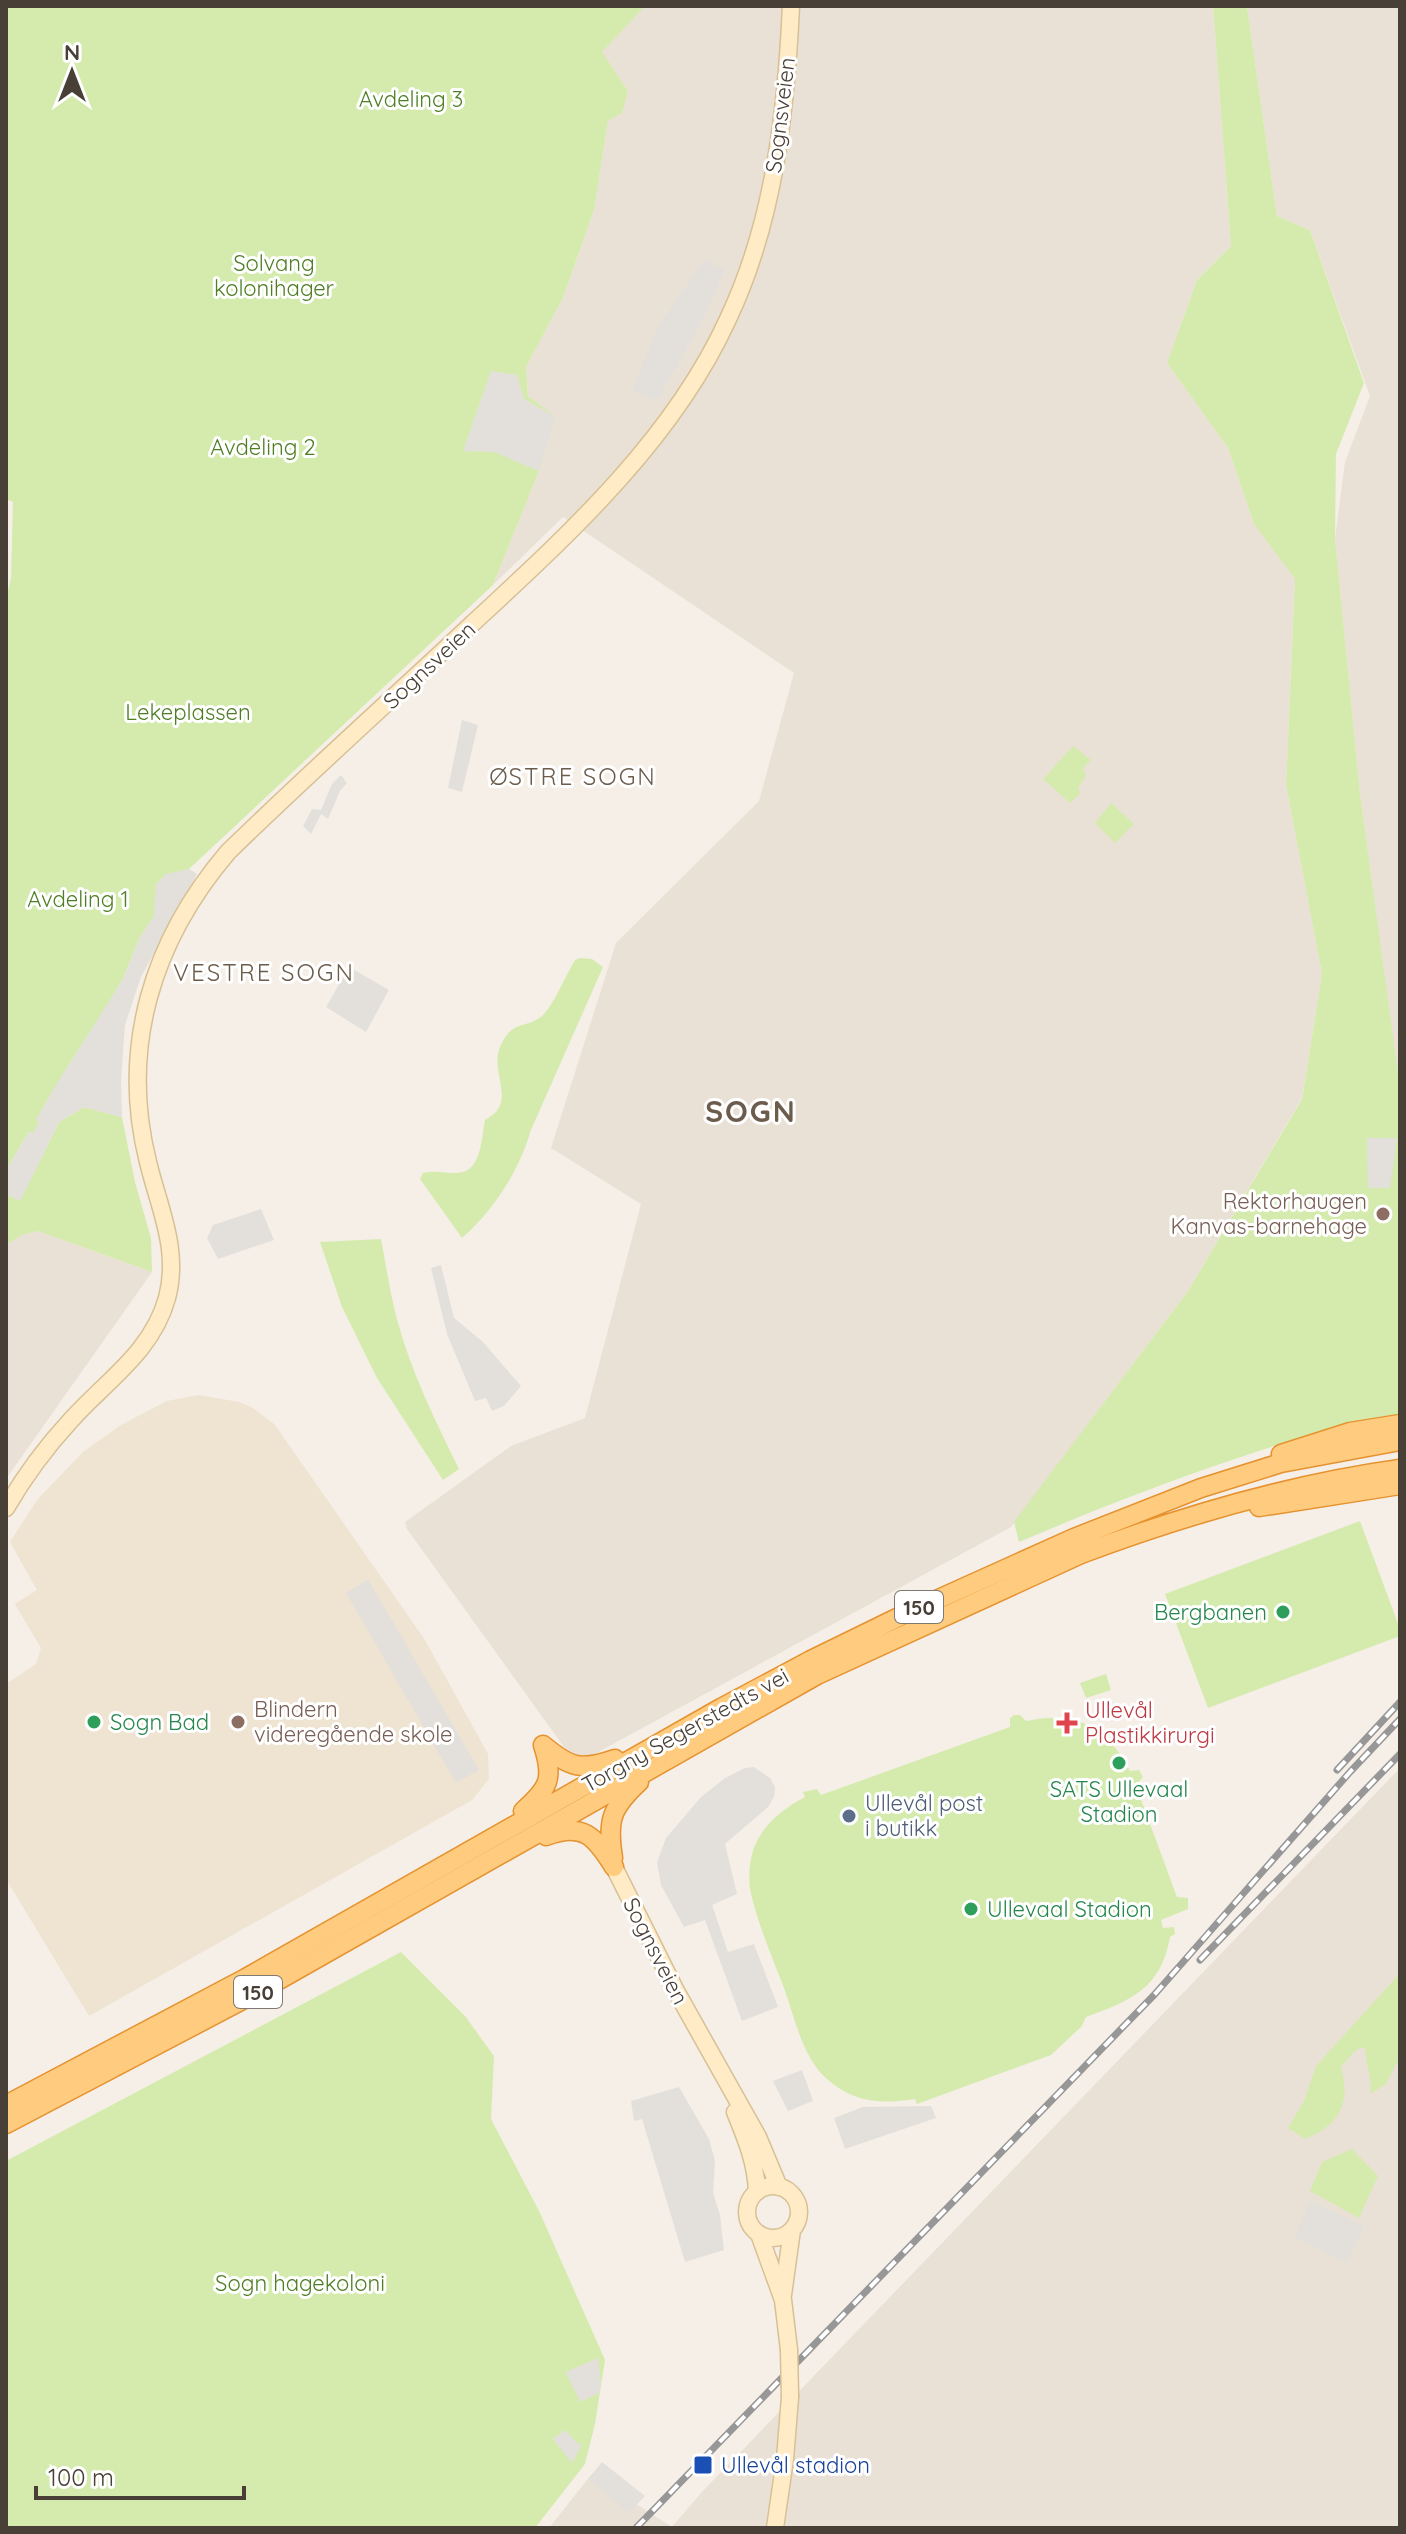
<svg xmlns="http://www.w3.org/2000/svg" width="1406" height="2534" font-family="Quicksand,sans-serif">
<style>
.residential{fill:#e9e1d5}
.education{fill:#efe3d1}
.green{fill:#d5ebae}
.parking{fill:#e3e0dc}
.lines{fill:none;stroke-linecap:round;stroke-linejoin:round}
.secondary-casing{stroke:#d7c095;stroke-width:19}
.trunk-casing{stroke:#e69230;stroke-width:21}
.secondary{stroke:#ffecc7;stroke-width:16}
.trunk{stroke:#ffcc7f;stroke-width:18}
.rail-casing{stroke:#979797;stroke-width:7}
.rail{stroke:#fff;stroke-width:4;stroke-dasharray:12;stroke-linecap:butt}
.secondary-bridge-casing{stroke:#d7c095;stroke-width:19;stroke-linecap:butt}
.secondary-bridge{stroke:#ffecc7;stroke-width:16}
.education-dot{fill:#8d6e63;stroke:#fff;stroke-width:3}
.leisure-dot{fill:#2e9e5b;stroke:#fff;stroke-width:3}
.health-dot{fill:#e0444e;stroke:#fff;stroke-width:3}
.service-dot{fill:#5c6f8a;stroke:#fff;stroke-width:3}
.transit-dot{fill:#1a4fb4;stroke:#fff;stroke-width:3}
.labels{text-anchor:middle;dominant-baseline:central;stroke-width:6;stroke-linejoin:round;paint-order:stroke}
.shield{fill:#fff;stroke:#7f7972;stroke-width:2}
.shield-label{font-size:20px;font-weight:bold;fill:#483f36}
.park-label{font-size:22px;fill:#4f7e25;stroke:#fff}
.street-label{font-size:22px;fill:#483f36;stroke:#fff}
.education-label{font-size:22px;fill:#785e54;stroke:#fff;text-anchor:end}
.leisure-label{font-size:22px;fill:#27864d;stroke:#fff;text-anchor:start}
.health-label{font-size:22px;fill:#be3a42;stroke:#fff;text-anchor:start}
.service-label{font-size:22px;fill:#4e5e75;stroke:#fff;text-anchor:start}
.transit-label{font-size:22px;fill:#164399;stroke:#fff;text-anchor:start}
.neighbourhood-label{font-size:24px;letter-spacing:2px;fill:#6c5c4c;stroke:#fff}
.district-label{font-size:30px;font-weight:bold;letter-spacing:2px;fill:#6c5c4c;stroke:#fff}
</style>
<rect width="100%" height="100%" fill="#f5efe7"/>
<!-- residential -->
<path class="residential" d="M645 6H1213L1231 246 1197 280 1167 363 1228 448 1254 524 1295 579 1286 785 1322 974 1302 1098 1188 1291 1011 1527 591 1756 576 1755 564 1747 407 1529 405 1522 511 1446 585 1418 641 1204 551 1148 616 943 759 801 794 673 563 517 493 585 539 471 556 418 528 396 526 367 563 298 594 210 608 121 628 91 601 52Z
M1247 6H1400V1091L1360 793 1335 539 1345 462 1370 396 1310 230 1277 216Z
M38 1231 152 1272 6 1479V1245L22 1235Z
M1400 1768V2528H549L591 2475 672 2527 701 2493Z"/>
<!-- education -->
<path class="education" d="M199 1395 239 1402 253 1408 275 1425 425 1640 488 1754 489 1779 472 1800 89 2016 6 1879V1684L36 1664 41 1648 15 1604 37 1590 10 1542 37 1500 83 1452 121 1425 167 1401Z"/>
<!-- green -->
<path class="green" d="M6 6H645L602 52 628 91 622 113 608 121 594 210 563 298 526 367 528 396 556 417 539 471 493 585 189 869 140 937 123 979 33 1133 29 1132 6 1170V600L11 578 13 502 6 499Z
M1213 6H1247L1277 216 1310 230 1364 383 1336 454 1335 538 1360 793 1400 1088V1418C1343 1424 1287 1441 1232 1460 1160 1484 1090 1512 1019 1542L1014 1522 1188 1291 1302 1099 1322 974 1286 785 1295 579 1254 524 1228 448 1167 363 1197 280 1231 246Z
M1073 746 1091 760 1083 768 1086 776 1078 788 1080 794 1070 803 1043 779Z
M1111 803 1134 824 1115 843 1095 823Z
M580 958 592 959 603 967 531 1130C519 1171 494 1210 462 1238L420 1179 423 1173C435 1170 445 1173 456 1173 482 1173 481 1139 485 1120 519 1103 489 1073 500 1047 512 1018 527 1030 543 1015 553 1006 567 973 575 960Z
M84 1107 122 1117 135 1182 151 1238 152 1272 38 1231 22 1235 6 1245V1194L20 1200 59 1122Z
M381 1239C386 1265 390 1293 397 1319 411 1372 435 1420 459 1469L443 1480 377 1378 342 1307 320 1242Z
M1360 1521 1400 1629V1636L1208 1708 1165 1594Z
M1106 1674 1111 1690 1086 1698 1080 1683Z
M1014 1715H1020L1026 1721C1076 1710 1107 1726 1130 1771L1139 1770 1143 1777 1136 1786 1177 1897 1188 1898V1909L1161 1920 1163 1928 1174 1927 1175 1934 1170 1937C1161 1989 1130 2001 1086 2017L1082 2026 1051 2055 917 2104 915 2099C885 2104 858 2103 833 2084 828 2080 820 2073 816 2067 800 2045 793 2013 784 1988 772 1956 757 1923 750 1889 749 1882 749 1873 750 1865 754 1832 777 1812 805 1797L803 1792 817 1789 821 1795 1010 1727V1718Z
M401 1952 465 2016 494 2056 491 2119 540 2213 605 2360 595 2424 585 2464 535 2528H6V2161Z
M1400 1973V2057L1386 2084 1370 2094C1373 2076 1365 2067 1366 2050L1362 2047 1354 2052 1341 2067C1351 2103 1340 2125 1305 2139L1288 2128 1304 2101 1316 2066Z
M1352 2149 1378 2176 1359 2218 1310 2191 1322 2162Z"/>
<!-- parking -->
<path class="parking" d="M704 260 725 270 698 329 657 401 632 391 656 330Z
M491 371 517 375 524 399 556 417 539 471 494 452 463 451Z
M462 720 478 725 462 792 448 788Z
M341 775 347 783 340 791 328 819 321 814 311 834 303 826 312 809 321 810 332 784Z
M189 869 197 874 141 977 125 1025 121 1080 122 1117 84 1107 59 1122 20 1201 6 1194V1170L29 1132 33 1133 39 1122 36 1120 54 1088 123 979 140 937 154 916 156 884 166 874Z
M349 967 389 990 366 1032 326 1007Z
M1367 1138H1397L1390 1188H1368Z
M261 1209 274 1240 218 1259 207 1238 213 1225Z
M441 1265 454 1318 483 1342 521 1386 504 1406 492 1411 486 1398 475 1401 447 1334 431 1268Z
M368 1579 479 1770 456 1783 346 1593Z
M754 1767 770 1778 775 1787 774 1797 768 1807 725 1844 737 1894 712 1905 728 1952 754 1944 778 2007 742 2021 705 1920 684 1927 661 1885 657 1862 666 1838 701 1797 725 1778 745 1768Z
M802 2070 813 2101 788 2111 773 2081Z
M679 2087 709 2139 715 2161 713 2193 720 2215 724 2250 685 2262 642 2119 634 2121 631 2101Z
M931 2106 936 2118 845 2149 834 2118 863 2107Z
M1311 2201 1364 2226 1347 2263 1294 2237Z
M598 2358 601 2384 599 2393 580 2402 566 2372Z
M565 2430 578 2444H582L572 2463 553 2439Z
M602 2462 645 2496 629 2513 588 2479Z"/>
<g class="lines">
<!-- secondary casing -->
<g class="secondary-casing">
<path id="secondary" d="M6 1508C24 1477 46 1447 71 1420 107 1380 152 1352 167 1298 180 1250 159 1208 148 1162 119 1047 153 940 228 852 308 774 391 700 472 624 568 535 673 440 728 319 774 222 786 113 791 6
M614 1867 676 1991 758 2137 779 2187
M735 2112C746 2139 756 2163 757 2192
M747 2212a26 26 0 1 1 52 0a26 26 0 1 1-52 0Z
M759 2234 783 2300 789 2350
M783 2295 792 2230
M775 2528 785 2459 790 2397"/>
</g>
<!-- trunk casing -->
<g class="trunk-casing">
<path id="trunk" d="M1281 1454 1350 1432 1400 1424
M1259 1507 1400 1485
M543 1745C571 1768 580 1771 615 1759
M523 1811C549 1788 554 1779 543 1745
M546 1836C583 1822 595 1836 614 1867
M613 1858C607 1820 611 1808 639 1782
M6 2105 246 1978 721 1708 811 1660 903 1615 1074 1538 1201 1488 1281 1463 1400 1441
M6 2124 254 1994 817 1675 1081 1554C1185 1515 1291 1484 1400 1469"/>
</g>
<!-- secondary -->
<use href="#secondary" class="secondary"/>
<!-- trunk -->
<use href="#trunk" class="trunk"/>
<!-- rail casing -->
<g class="rail-casing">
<path id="rail" d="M1337 1770 1400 1702
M1200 1960 1400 1754
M636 2528 1155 1994 1350 1772 1400 1719"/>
</g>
<!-- rail -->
<use href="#rail" class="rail"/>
<!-- secondary-bridge casing -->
<g class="secondary-bridge-casing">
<path id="secondary-bridge" d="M789 2350 790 2397"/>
</g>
<!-- secondary-bridge -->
<use href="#secondary-bridge" class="secondary-bridge"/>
</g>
<!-- markers -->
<g class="education-dot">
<circle cx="1383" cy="1214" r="8"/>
<circle cx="238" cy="1722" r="8"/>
</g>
<g class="leisure-dot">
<circle cx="1283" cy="1612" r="8"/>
<circle cx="94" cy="1722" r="8"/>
<circle cx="1119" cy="1763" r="8"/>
<circle cx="971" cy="1909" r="8"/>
</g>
<path class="health-dot" d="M1063 1711h8v8h8v8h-8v8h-8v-8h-8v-8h8z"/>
<circle class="service-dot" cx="849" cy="1816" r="8"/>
<rect class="transit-dot" x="693" y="2455" width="20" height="20" rx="4"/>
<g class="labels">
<!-- shield labels -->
<g class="shield">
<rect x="895" y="1591" width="48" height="32" rx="6"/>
<rect x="234" y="1976" width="48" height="32" rx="6"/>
</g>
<g class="shield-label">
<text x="919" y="1607">150</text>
<text x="258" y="1992">150</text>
</g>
<!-- park labels -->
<g class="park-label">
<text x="411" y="99">Avdeling 3</text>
<text x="274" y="263">Solvang<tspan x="274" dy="25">kolonihager</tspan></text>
<text x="263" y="447">Avdeling 2</text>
<text x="188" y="712">Lekeplassen</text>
<text x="78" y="899">Avdeling 1</text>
<text x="300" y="2283">Sogn hagekoloni</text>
</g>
<!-- street labels -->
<g class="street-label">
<text transform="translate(780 115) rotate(-83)">Sognsveien</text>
<text transform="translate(429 665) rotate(-43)">Sognsveien</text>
<text transform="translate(685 1730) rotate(-29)">Torgny Segerstedts vei</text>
<text transform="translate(656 1951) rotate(63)">Sognsveien</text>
</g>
<!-- education labels -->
<g class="education-label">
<text x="1367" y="1201">Rektorhaugen<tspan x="1367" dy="25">Kanvas-barnehage</tspan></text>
<text x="254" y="1709" text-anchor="start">Blindern<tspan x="254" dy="25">videregående skole</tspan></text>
</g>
<!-- leisure labels -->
<g class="leisure-label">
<text x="1267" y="1612" text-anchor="end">Bergbanen</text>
<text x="110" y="1722">Sogn Bad</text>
<text x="1119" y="1789" text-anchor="middle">SATS Ullevaal<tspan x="1119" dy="25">Stadion</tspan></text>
<text x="987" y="1909">Ullevaal Stadion</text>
</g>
<!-- health labels -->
<g class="health-label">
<text x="1085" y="1710">Ullevål<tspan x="1085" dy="25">Plastikkirurgi</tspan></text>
</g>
<!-- service labels -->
<g class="service-label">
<text x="865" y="1803">Ullevål post<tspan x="865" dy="25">i butikk</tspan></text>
</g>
<!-- transit labels -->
<g class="transit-label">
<text x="721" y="2465">Ullevål stadion</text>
</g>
<!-- neighbourhood labels -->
<g class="neighbourhood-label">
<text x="573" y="776">ØSTRE SOGN</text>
<text x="264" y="972">VESTRE SOGN</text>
</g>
<!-- district labels -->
<g class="district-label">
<text x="751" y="1111">SOGN</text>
</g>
</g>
<!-- border -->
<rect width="1406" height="2534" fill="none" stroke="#483f36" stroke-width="16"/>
<!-- north arrow -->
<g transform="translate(72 72)" stroke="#ffffff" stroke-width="6" paint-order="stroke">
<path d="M0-6L14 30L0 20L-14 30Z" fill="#483f36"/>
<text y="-12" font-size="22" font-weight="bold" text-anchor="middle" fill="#483f36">N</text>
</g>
<!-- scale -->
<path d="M36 2486v12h208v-12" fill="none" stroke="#483f36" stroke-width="4"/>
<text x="48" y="2486" font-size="24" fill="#483f36" stroke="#ffffff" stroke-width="6" paint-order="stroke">100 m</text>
</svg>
